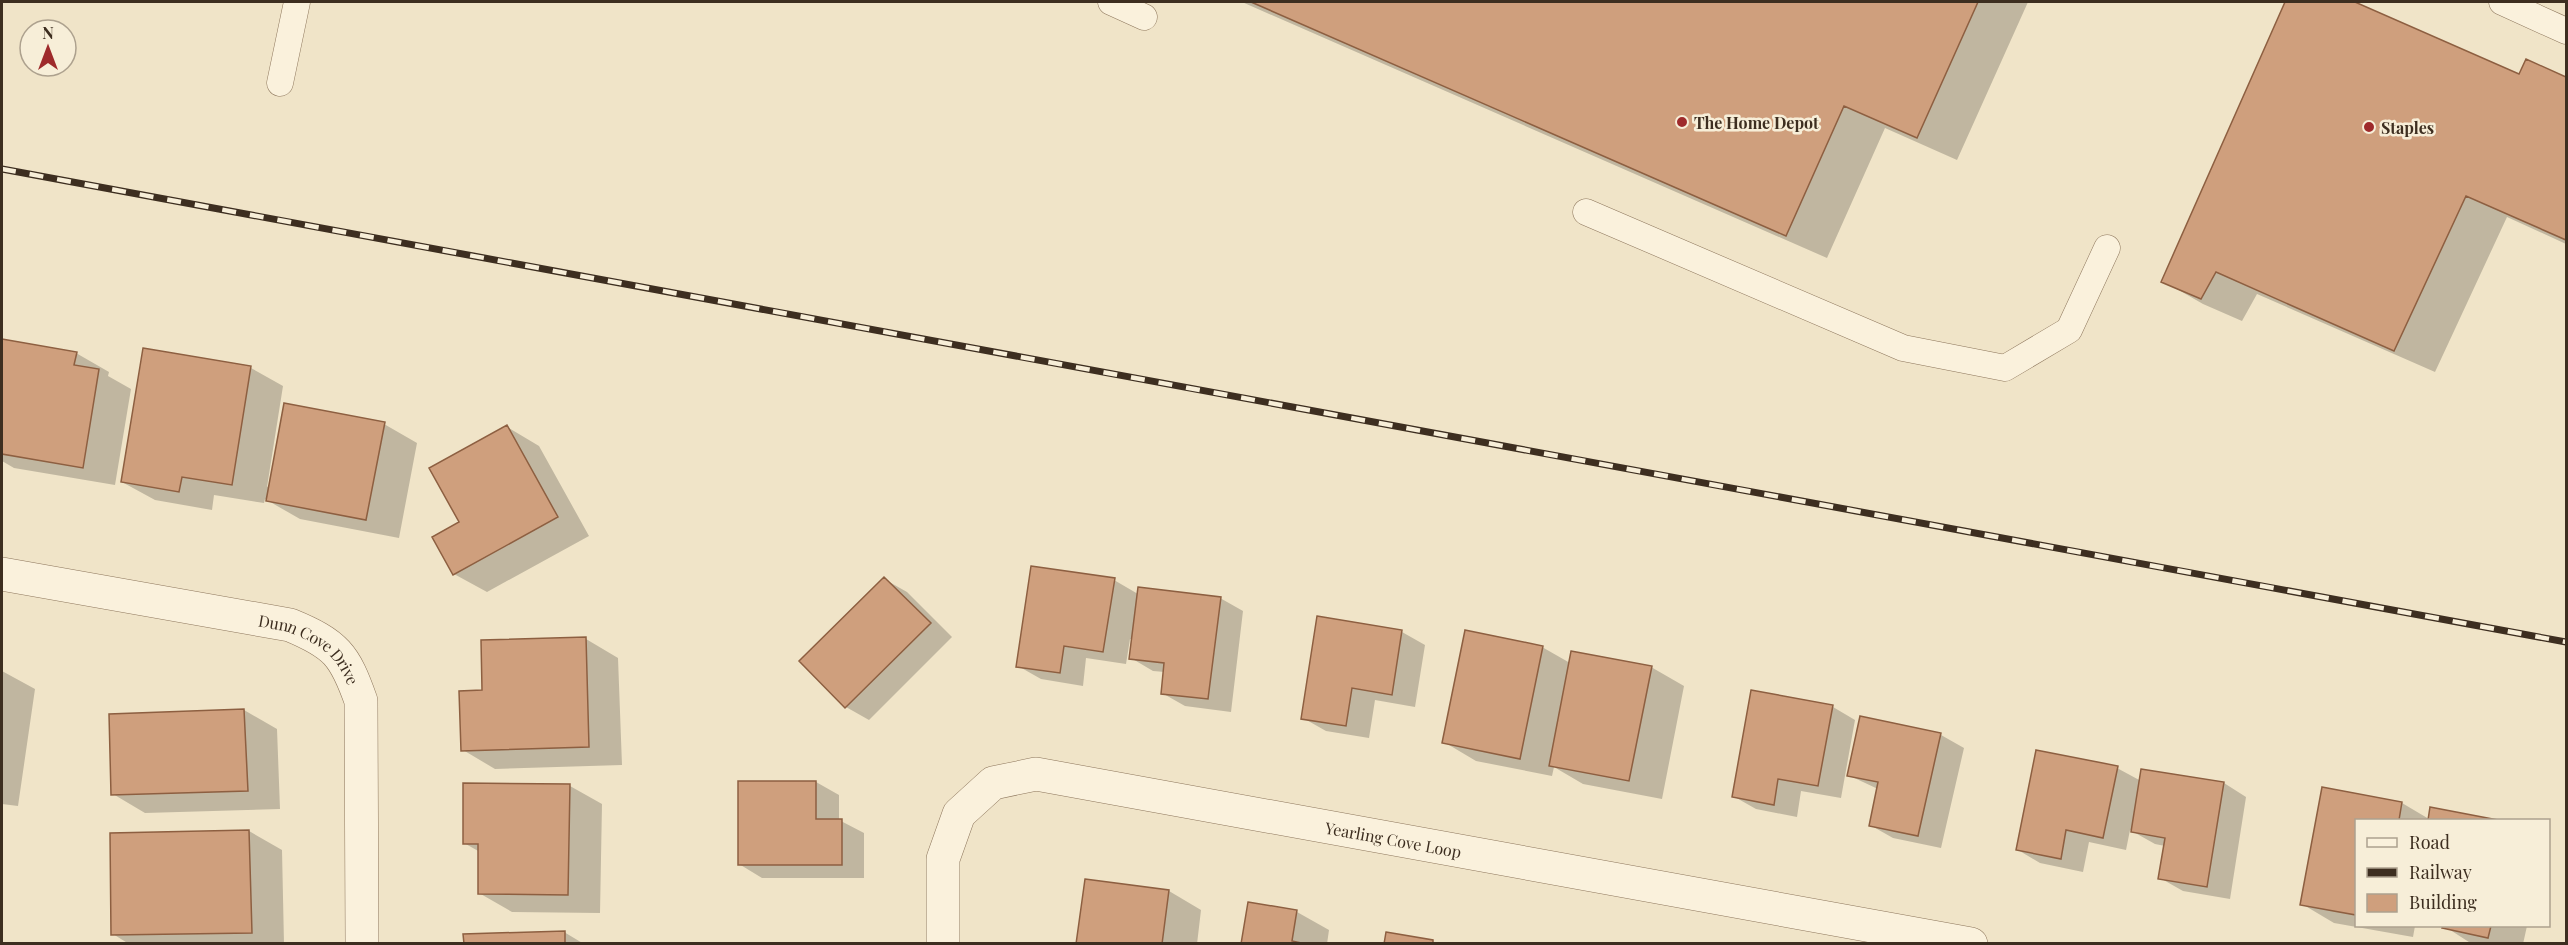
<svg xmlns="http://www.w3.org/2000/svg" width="2568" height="945" font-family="'Playfair Display',serif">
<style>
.shadow{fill:#0003}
.building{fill:#cf9f7d;stroke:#8d5f41;stroke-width:1.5}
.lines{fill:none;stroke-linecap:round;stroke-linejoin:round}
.lane-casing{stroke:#8d765c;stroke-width:27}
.street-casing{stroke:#8d765c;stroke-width:34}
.lane{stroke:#faf1dc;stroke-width:26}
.street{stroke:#faf1dc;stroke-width:33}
.rail-casing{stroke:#3d2e20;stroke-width:7}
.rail{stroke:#f7eed8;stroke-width:4.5;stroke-dasharray:14;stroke-linecap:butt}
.poi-dot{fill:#9e2a2b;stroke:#f7eed8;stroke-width:2}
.labels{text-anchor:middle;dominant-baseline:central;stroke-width:5;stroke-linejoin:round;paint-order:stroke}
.poi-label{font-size:16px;font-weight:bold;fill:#3d2e20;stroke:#f7eed8;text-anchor:start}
.street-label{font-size:16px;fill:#3d2e20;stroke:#f7eed8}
</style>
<rect width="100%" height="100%" fill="#f0e4c8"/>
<!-- shadow -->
<path class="shadow" d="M1242 2H2028L1957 160 1885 128 1827 258Z
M2287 2H2351L2519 76 2527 61 2566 78V244L2507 217 2435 372 2257 294 2242 321 2203 304 2163 281Z
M2 341 76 353 109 372 108 376 131 389 115 485 14 468 2 461Z
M144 350 251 368 283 386 267 487 384 424 417 443 399 538 300 519 265 499 264 503 214 495 212 510 155 500 122 482Z
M507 427 539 446 589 536 487 592 454 574 461 522Z
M884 579 907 592 952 637 869 720 846 707 801 661Z
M1114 580 1138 594 1220 598 1243 611 1231 712 1185 706 1162 693 1165 672 1153 671 1131 658 1133 640 1130 639 1126 664 1086 658 1083 686 1041 679 1018 666Z
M1318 618 1402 632 1425 645 1415 707 1375 700 1369 738 1326 731 1303 718Z
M586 639 618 658 622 765 495 769 463 750 483 692Z
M1542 647 1570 663 1651 667 1684 686 1662 799 1583 784 1554 767 1552 776 1476 761 1444 742Z
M2 671 35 689 18 806 2 804Z
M1833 707 1855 720 1841 798 1801 791 1797 817 1756 809 1733 796Z
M244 710 277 729 280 809 145 813 113 794 110 715Z
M1862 717 1941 735 1964 748 1941 848 1893 838 1870 825 1878 789 1848 775Z
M2117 768 2141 781 2224 783 2246 797 2230 899 2183 891 2160 878 2165 846 2155 844 2130 830 2126 850 2089 842 2083 872 2040 863 2018 850Z
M816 782 839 795V820L864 833V878H762L739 864Z
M570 786 602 804 600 913 512 912 479 893 480 852 464 843Z
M2323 789 2402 803 2429 819 2432 808 2490 820H2356V926H2415L2413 937 2334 923 2302 904Z
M249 831 282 850 284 944H129L113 934Z
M1169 891 1201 910 1197 944H1078Z
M1249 904 1297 912 1329 930 1327 944H1242Z
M2444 926H2527L2523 944H2472Z
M564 932 584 944H465Z"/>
<!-- building -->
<path class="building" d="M1251 2H1978L1917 138 1844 106 1786 236Z
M2285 2H2355L2519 74 2526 59 2566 77V240L2466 196 2394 351 2216 272 2201 299 2161 282Z
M2 339 77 352 74 365 99 369 83 468 2 454Z
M143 348 251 366 232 485 182 477 179 492 121 482Z
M284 403 385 422 366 520 266 501Z
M507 425 558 517 453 575 432 537 459 522 429 468Z
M1031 566 1115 578 1103 652 1064 646 1060 673 1016 667Z
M884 577 931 623 845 708 799 661Z
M1138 587 1221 597 1208 699 1161 694 1164 663 1129 659Z
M1317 616 1402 630 1392 695 1352 688 1346 726 1301 719Z
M1465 630 1543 646 1520 759 1442 743Z
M586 637 589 747 461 751 459 691 482 690 481 640Z
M1571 651 1652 666 1629 781 1549 766Z
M1751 690 1833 705 1818 786 1778 779 1774 805 1732 797Z
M244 709 248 791 111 795 109 714Z
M1860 716 1941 733 1918 836 1869 826 1878 782 1847 776Z
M2036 750 2118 766 2103 838 2066 830 2061 859 2016 850Z
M2141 769 2224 782 2207 887 2158 879 2165 838 2131 832Z
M738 781H816V819H842V865H738Z
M463 783 570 784 568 895 478 894V844H463Z
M2322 787 2402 802 2399 820H2356V915L2300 905Z
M2430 807 2498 820H2428Z
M249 830 252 933 111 935 110 833Z
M1085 879 1169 890 1162 944H1076Z
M1248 902 1297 910 1292 941 1306 944H1241Z
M2443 926H2491L2488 938 2442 928Z
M565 931V944H464L463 934Z
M1386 932 1433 940V944H1384Z"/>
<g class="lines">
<!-- lane casing -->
<g class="lane-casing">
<path id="lane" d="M1111 2 1144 17
M2502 2 2566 31
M280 83 297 2
M1586 212 1903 348 2005 368 2069 330 2107 248"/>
</g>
<!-- street casing -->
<g class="street-casing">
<g id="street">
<path id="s1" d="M2 574 290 625C336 644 345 655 361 701L362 944"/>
<path id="s2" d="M943 944V859L959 814 993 783 1036 774 1971 944"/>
</g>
</g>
<!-- lane -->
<use href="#lane" class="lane"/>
<!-- street -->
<use href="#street" class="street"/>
<!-- rail casing -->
<g class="rail-casing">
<path id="rail" d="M2 169 2566 642"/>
</g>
<!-- rail -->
<use href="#rail" class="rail"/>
</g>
<!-- markers -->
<g class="poi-dot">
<circle cx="1682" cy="122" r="6"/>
<circle cx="2369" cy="127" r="6"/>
</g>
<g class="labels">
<!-- poi labels -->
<g class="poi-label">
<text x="1694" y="122">The Home Depot</text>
<text x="2381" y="127">Staples</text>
</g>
<!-- street labels -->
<g class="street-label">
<text stroke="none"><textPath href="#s1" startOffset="322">Dunn Cove Drive</textPath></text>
<text stroke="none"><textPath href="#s2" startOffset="586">Yearling Cove Loop</textPath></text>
</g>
</g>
<!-- border -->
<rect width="2568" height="945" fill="none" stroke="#3d2e20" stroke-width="6"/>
<!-- legend -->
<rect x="2355" y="819" width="195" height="108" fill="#f7eed8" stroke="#ada18e" stroke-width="1.5"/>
<rect x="2367" y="838" width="30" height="9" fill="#faf1dc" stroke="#ada18e" stroke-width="1.5"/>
<text x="2409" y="849" font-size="18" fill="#3d2e20">Road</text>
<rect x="2367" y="868" width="30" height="9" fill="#3d2e20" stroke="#ada18e" stroke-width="1.5"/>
<text x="2409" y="879" font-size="18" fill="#3d2e20">Railway</text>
<rect x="2367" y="894" width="30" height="18" fill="#cf9f7d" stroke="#ada18e" stroke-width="1.5"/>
<text x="2409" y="909" font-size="18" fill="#3d2e20">Building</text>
<!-- north arrow -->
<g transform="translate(48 48)"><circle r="28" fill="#f7eed8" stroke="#ada18e" stroke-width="1.5"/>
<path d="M0-4.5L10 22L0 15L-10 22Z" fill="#9e2a2b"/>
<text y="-9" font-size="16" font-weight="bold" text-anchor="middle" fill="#3d2e20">N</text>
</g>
</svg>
